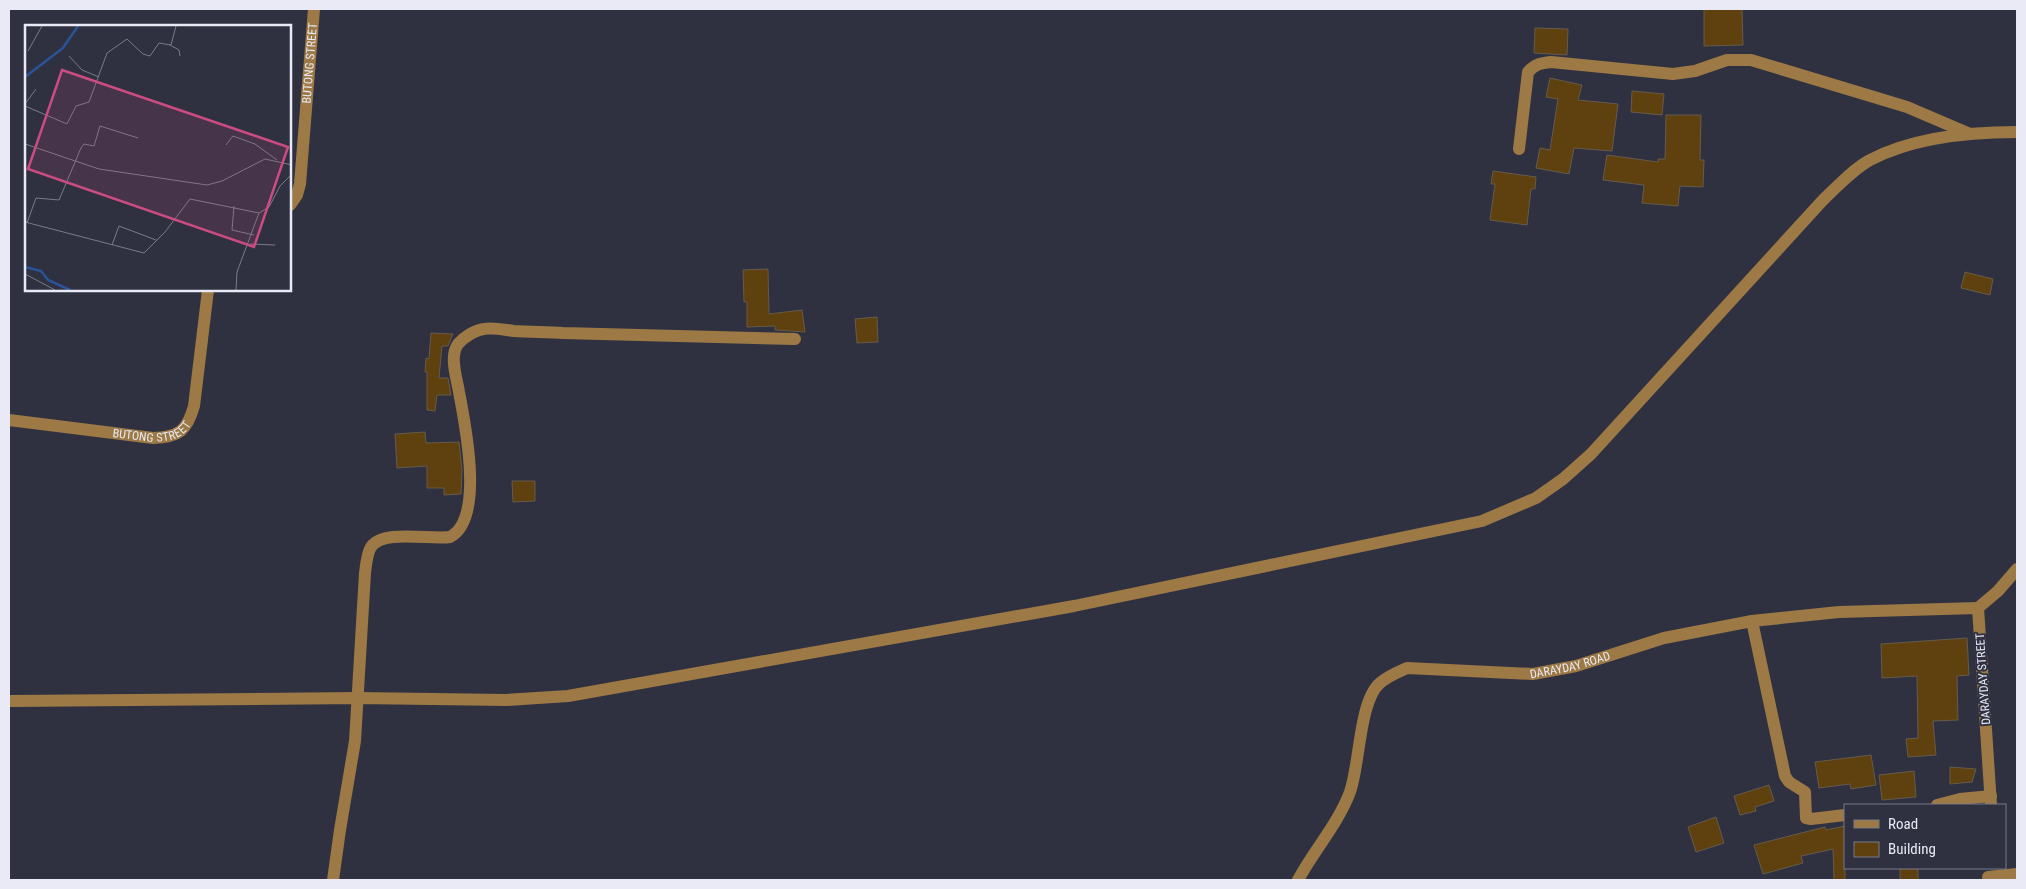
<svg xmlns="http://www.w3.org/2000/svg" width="2026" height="889" font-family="'Roboto Condensed',sans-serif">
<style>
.building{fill:#5e410f;stroke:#665b4b}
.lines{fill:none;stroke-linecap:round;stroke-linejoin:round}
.minor{stroke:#9d7945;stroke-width:12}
.labels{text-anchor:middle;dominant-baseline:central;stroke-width:4;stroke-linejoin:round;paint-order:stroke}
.street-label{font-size:12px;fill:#e9eaf5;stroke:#2f3141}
.inset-river{fill:none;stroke:#2a549a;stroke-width:2.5}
.inset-road{fill:none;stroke:#797b89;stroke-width:1}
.view{fill:#cc4c82;fill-opacity:0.15;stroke:#cc4c82;stroke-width:2.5}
.inset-edge{fill:none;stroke:#e9eaf5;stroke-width:2.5}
</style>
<rect width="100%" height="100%" fill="#2f3141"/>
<!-- building -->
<path class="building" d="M1704 9H1742L1743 45 1704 46Z
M1535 28 1568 29 1567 55 1534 53Z
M1550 78 1582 85 1578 100 1618 104 1612 151 1574 148 1569 174 1536 168 1540 148 1550 150 1558 99 1546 97Z
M1632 91 1664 94 1662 115 1631 112Z
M1666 115H1701L1700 160H1704L1703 187 1680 186 1678 206 1642 203 1644 185 1603 180 1607 155 1658 162V159H1665Z
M1493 171 1536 177 1535 189H1531L1527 225 1490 220 1495 184H1491Z
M768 269 769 314 802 310 805 332 775 330V326L747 327V302H744L743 270Z
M1965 272 1993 279 1990 295 1961 288Z
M877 317 878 342 857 343 855 319Z
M431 333 453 334 448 346H442L439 378H448L451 395H437L435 411 427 410V372H425L426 358 429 359Z
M425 432 426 443 459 442 462 470 461 494 444 495V488H427V466L397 468 395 434Z
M512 481H535V501L513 502Z
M1967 638 1969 675 1957 676 1958 720 1933 721 1936 755 1908 757 1906 739 1918 738 1917 676 1882 678 1881 644Z
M1871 755 1876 785 1851 789 1850 784 1819 788 1815 762Z
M1950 767 1976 769 1972 782 1950 784Z
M1914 771 1916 797 1882 800 1879 775Z
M1769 785 1774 801 1755 807 1756 811 1740 815 1734 796Z
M1716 817 1724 843 1696 852 1688 827Z
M1845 826V880H1834L1833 849 1801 856 1803 863 1763 874 1754 845 1825 827 1826 830Z
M1900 868H1918V880H1900Z"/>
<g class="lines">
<!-- minor -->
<g class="minor">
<path d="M1519 149 1528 72C1535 64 1541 63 1551 62L1673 74 1695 71 1727 60H1751L1907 107 1970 134"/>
<path id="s1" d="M290 205 297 195 300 184 314 9"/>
<path id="s2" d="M9 420 153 438C179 437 187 431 194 406L208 290"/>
<path d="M1752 621 1785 776 1789 782 1805 792 1806 818 1811 819 1845 815"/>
<path d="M9 701 358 698 506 700 568 696 1074 606 1482 521 1536 498 1563 479 1591 454 1823 200C1838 186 1852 170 1870 160 1914 137 1969 132 2017 132"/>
<path d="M1937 805 1960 799 1991 796"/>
<path d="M1991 805 1978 608 1998 591 2017 569"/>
<path d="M1988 877 2017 874"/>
<path d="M333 880 340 830 355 741 365 573C366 565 367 553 371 547 383 529 430 540 450 537 485 519 465 424 459 392 457 379 449 356 458 344 464 337 475 330 484 329 493 327 505 330 514 331 531 332 547 332 563 333 641 335 718 337 795 339"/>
<path id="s3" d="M1298 880C1314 850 1338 824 1350 792 1360 764 1359 701 1380 683 1388 676 1398 672 1407 668L1533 674 1576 666 1664 638 1752 621 1839 612 1978 608"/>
</g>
</g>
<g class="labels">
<!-- street labels -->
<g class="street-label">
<text stroke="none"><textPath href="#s1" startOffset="145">BUTONG STREET</textPath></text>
<text stroke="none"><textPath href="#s2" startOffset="145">BUTONG STREET</textPath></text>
<text stroke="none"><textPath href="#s3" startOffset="412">DARAYDAY ROAD</textPath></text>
<text transform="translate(1983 679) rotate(-94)">DARAYDAY STREET</text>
</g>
</g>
<!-- overview -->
<g transform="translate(25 25)">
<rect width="266" height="266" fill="#2f3141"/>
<path class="inset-river" d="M0 52 38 23 53 1M0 242 16 246 23 255 45 265"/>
<path class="inset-road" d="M145 20 154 25 155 31M3 26 17 1M44 31 57 45 74 52M0 79 11 64M0 81 42 99 51 81 64 77 82 28 102 14 118 29 125 31 134 18 146 20 151 1M0 119 74 144 182 160 197 156 240 134 267 140M201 120 208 111 230 119 252 135M209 181 207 205 229 210M0 197 119 228 140 207 165 174 234 188M2 198 11 173 34 175 56 123 59 119 69 121 75 101 113 113M225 219 250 220M87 220 94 201 131 215M0 249 30 265M211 265 212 247 234 188 244 182 255 161 267 149"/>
<path class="view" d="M37 45 263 122 229 222 3 144Z"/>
<rect width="266" height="266" class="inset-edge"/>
</g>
<!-- border -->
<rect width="2026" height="889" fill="none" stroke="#e9eaf5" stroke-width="20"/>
<!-- legend -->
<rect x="1844" y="804" width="162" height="65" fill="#2f3141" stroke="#797b89"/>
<rect x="1854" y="820" width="25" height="8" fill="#9d7945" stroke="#797b89"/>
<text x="1888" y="829" font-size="15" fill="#e9eaf5">Road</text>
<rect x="1854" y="842" width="25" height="15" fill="#5e410f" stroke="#797b89"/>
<text x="1888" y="854" font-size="15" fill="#e9eaf5">Building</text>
</svg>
